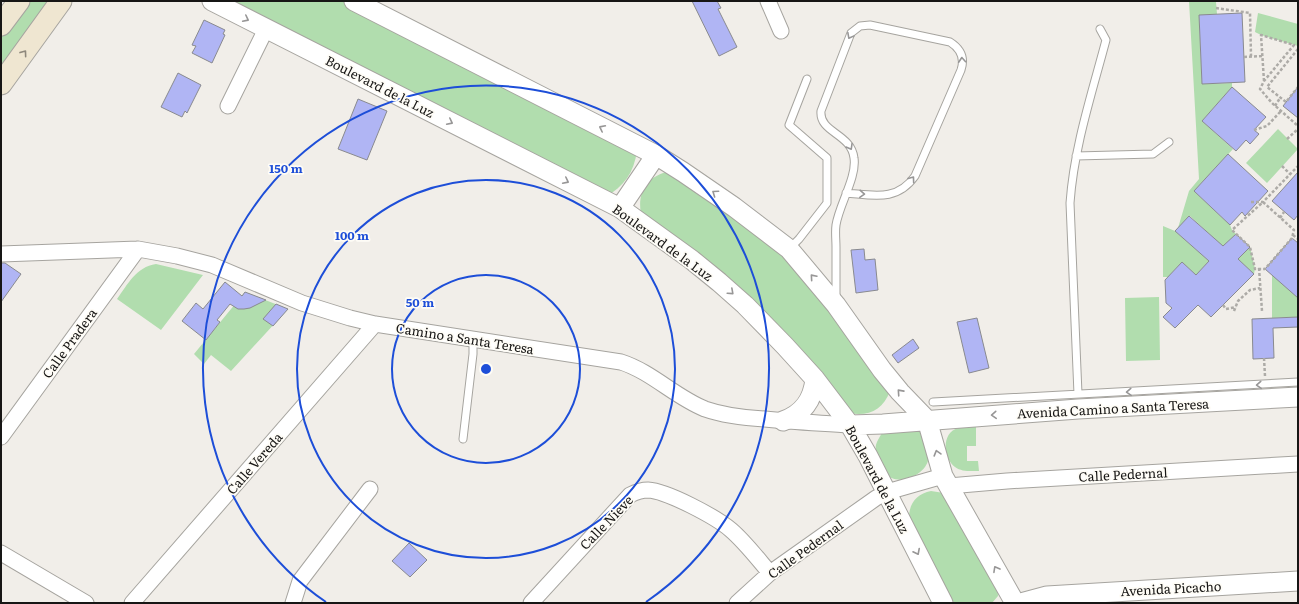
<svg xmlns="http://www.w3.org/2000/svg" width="1299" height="604" font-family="Literata,serif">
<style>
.green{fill:#b1ddae}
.building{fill:#b0b5f4;stroke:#898a8f}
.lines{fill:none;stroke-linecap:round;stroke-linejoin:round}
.service-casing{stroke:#a6a49f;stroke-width:9}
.minor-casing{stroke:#a6a49f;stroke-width:17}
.tertiary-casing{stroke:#a6a49f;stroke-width:21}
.secondary-casing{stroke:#a6a49f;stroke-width:23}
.path{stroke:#adaba7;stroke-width:2.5;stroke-dasharray:3 2;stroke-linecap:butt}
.service{stroke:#fff;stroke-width:7}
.minor{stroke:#fff;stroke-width:15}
.tertiary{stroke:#fff;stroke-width:19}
.secondary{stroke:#efe6d1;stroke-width:21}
.oneway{stroke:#979696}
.oneway2{stroke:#8e887c}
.ring{fill:none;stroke:#1d4ed8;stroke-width:2}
.labels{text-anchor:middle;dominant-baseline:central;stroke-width:3.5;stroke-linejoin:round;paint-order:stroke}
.street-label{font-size:13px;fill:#171615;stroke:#fefcf6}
.centre{fill:#1d4ed8;stroke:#fefcf6;stroke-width:2}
.ring-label{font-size:12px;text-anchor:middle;font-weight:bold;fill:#1d4ed8;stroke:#fefcf6;stroke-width:3.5;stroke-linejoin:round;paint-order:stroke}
</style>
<rect width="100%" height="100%" fill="#f1eee9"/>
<!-- green -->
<path class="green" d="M26 1H53L1 72V36Z
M232 1H342L637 151C634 172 624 187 605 197Z
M1189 1 1216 2 1217 14 1199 16 1202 84 1232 83V87L1202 121 1233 149 1194 191 1230 225 1232 230 1236 234 1211 258 1218 242 1190 216 1178 228 1189 191 1199 179Z
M1258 13 1298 24V46L1261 35 1255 32Z
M1278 129 1298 149 1267 183 1246 163Z
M670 171 767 242 786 259 803 277 890 391C883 410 868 417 849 413L641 214C637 192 647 176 670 171Z
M1163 226 1175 231 1209 261 1196 275 1182 262 1168 277H1163Z
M1250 247 1255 269 1254 274 1226 248Z
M156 264 203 275 161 330 117 299C128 284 136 267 156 264Z
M1272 274 1298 298V317L1272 318Z
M245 292 288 309 231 371 211 355 204 364 194 354Z
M1159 297 1160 360 1126 361 1125 298Z
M976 426V446H967V461H978L979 471C970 471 962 472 955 467 943 458 941 433 958 428 963 427 970 427 976 426Z
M916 428C924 435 924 436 926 446 927 451 930 457 928 461 923 477 896 487 885 473 883 470 882 465 880 461 874 448 874 446 882 433Z
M931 491 944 493 997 576 998 596 992 603H954L909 518C909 503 917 494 931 491Z"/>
<!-- building -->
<path class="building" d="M692 1H717L721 8 718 9 737 47 719 56Z
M1242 13 1245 82 1202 84 1199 15Z
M204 20 225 30 223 34 225 35 212 63 192 53 196 46 192 45Z
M178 73 201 85 187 113 185 111 182 117 161 107Z
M1232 87 1266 117 1254 130 1259 134 1250 144 1246 140 1236 151 1202 121Z
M1298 87V118L1283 106Z
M358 99 387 111 367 160 338 149Z
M1228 154 1268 191 1245 216 1242 212 1230 225 1194 191Z
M1298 172V215L1294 220 1272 201Z
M1189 216 1223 246 1236 234 1250 247 1238 259 1254 274 1211 317 1198 305 1175 328 1163 317 1172 308 1166 303 1165 280 1182 262 1196 275 1209 261 1175 231Z
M1292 238 1298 243V298L1265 269Z
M864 249 865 260 875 259 878 290 856 293 851 250Z
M1 263H5L21 274 1 302Z
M225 282 242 296 245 292 266 300 250 308 244 309H238L230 304 217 320 220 322 206 340 182 321 196 303 203 309Z
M276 304 288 309 273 326 263 319Z
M1298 317V327L1273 328 1274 358 1253 359 1252 319Z
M977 318 989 368 969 373 957 322Z
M913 339 919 348 898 363 892 355Z
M409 543 427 560 410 577 392 561Z"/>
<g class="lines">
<!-- service casing -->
<g class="service-casing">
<path id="service" d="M1076 156 1153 154 1169 142
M789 249 799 239 827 203V158L789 125 807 79
M836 298C836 281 836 264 836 247 836 240 835 232 836 225 839 205 857 177 854 158 851 133 819 133 821 111L851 33 860 26 870 25 950 42C961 49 965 58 961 70L915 176C897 202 873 195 846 193
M1078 394 1070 203C1074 147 1092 93 1106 40L1100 29
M933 402 1298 382
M463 439 473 354V340"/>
</g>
<!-- minor casing -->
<g class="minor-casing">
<path id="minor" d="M768 1 781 31
M228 106 266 29
M1 254 138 249 177 256 212 265 302 303 350 318 375 324 621 362C652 372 675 397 705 409 725 416 745 418 765 419 793 422 822 423 850 425
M1 437 138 249
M949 486 1007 481 1298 464
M1 553 86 603
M132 603 375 324
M293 603 300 581 370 489
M531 603 630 495C636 492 641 490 648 490 667 491 716 517 731 530 745 542 758 559 770 573
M737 603 770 573 876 498 887 492 943 476"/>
</g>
<!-- tertiary casing -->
<g class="tertiary-casing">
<path id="tertiary" d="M212 1 620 208 692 260 719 282 745 305 785 346 815 379 850 425 868 456 943 603
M354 1 656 155 683 172 734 207 789 249 836 305 882 370 900 392 927 420 943 476 1015 603
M620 208 656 155
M783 421C803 414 813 400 815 379
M850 425 883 424 1078 409 1298 397
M1021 603 1047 596 1298 581"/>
</g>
<!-- secondary casing -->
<g class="secondary-casing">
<path id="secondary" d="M1 25 19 1
M1 84 61 1"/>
</g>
<!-- path -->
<path class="path" d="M1216 8 1250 13 1251 56
M1298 49 1267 87 1286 102 1298 87
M1244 57 1262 56
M1264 81 1261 35 1294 45 1264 81 1260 89 1272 103 1298 126
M1275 106 1280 98
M1254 130 1267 126 1281 111
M1287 139 1298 129
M1282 166 1290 174
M1251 202H1263L1298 166
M1263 202 1294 230 1292 238 1265 269H1255L1250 247 1232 230Z
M1280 218 1284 212
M1293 235 1298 239
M1259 268 1262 311
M1223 305 1226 309 1236 307
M1234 311 1238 301 1250 290 1260 288
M1264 358 1265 376"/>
<!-- service -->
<use href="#service" class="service"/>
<!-- minor -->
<use href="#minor" class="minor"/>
<!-- tertiary -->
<use href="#tertiary" class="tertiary"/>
<!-- secondary -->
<use href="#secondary" class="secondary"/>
</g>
<!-- one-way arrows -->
<defs><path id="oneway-chevron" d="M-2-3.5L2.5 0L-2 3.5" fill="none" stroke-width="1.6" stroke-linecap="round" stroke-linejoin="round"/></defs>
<g class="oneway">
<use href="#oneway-chevron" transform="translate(246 19) rotate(27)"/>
<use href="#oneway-chevron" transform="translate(850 36) rotate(118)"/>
<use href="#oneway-chevron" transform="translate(962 60) rotate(-94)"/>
<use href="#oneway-chevron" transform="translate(450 122) rotate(27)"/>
<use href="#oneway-chevron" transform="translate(602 128) rotate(-153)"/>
<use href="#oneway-chevron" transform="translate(850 147) rotate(60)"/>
<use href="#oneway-chevron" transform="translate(912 179) rotate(-54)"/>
<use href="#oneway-chevron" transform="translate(566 181) rotate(27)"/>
<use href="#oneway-chevron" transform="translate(715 193) rotate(-145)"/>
<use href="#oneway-chevron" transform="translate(862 194) rotate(4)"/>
<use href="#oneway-chevron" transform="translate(813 277) rotate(-131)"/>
<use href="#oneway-chevron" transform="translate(731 292) rotate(42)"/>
<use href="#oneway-chevron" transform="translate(1259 385) rotate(176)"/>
<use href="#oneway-chevron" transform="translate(900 392) rotate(-132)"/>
<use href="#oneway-chevron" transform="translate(1129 392) rotate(177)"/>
<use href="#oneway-chevron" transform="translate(994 415) rotate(176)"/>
<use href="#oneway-chevron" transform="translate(937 453) rotate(-106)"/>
<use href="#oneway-chevron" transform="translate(917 552) rotate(63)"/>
<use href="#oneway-chevron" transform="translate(996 569) rotate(-119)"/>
</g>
<use class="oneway2" href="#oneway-chevron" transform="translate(24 53) rotate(-54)"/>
<!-- distance rings -->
<g class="ring">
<circle cx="486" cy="369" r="94"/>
<circle cx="486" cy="369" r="189"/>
<path d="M326 602A283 283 0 1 1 646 602"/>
</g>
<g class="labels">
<!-- street labels -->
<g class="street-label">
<text transform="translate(380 86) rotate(27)">Boulevard de la Luz</text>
<text transform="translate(663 242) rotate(36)">Boulevard de la Luz</text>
<text transform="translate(465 338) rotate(9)">Camino a Santa Teresa</text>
<text transform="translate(69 343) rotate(-54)">Calle Pradera</text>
<text transform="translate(1113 408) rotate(-3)">Avenida Camino a Santa Teresa</text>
<text transform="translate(254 463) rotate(-49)">Calle Vereda</text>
<text transform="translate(1123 474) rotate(-3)">Calle Pedernal</text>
<text transform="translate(878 479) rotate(62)">Boulevard de la Luz</text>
<text transform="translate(606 522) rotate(-46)">Calle Nieve</text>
<text transform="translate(805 549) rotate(-36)">Calle Pedernal</text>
<text transform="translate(1171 588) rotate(-3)">Avenida Picacho</text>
</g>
</g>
<circle cx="486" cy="369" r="6" class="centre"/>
<g class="ring-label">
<text x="286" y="173">150 m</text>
<text x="352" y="240">100 m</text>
<text x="420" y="307">50 m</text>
</g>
<!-- border -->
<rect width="1299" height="604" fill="none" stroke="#171615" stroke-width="4"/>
</svg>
